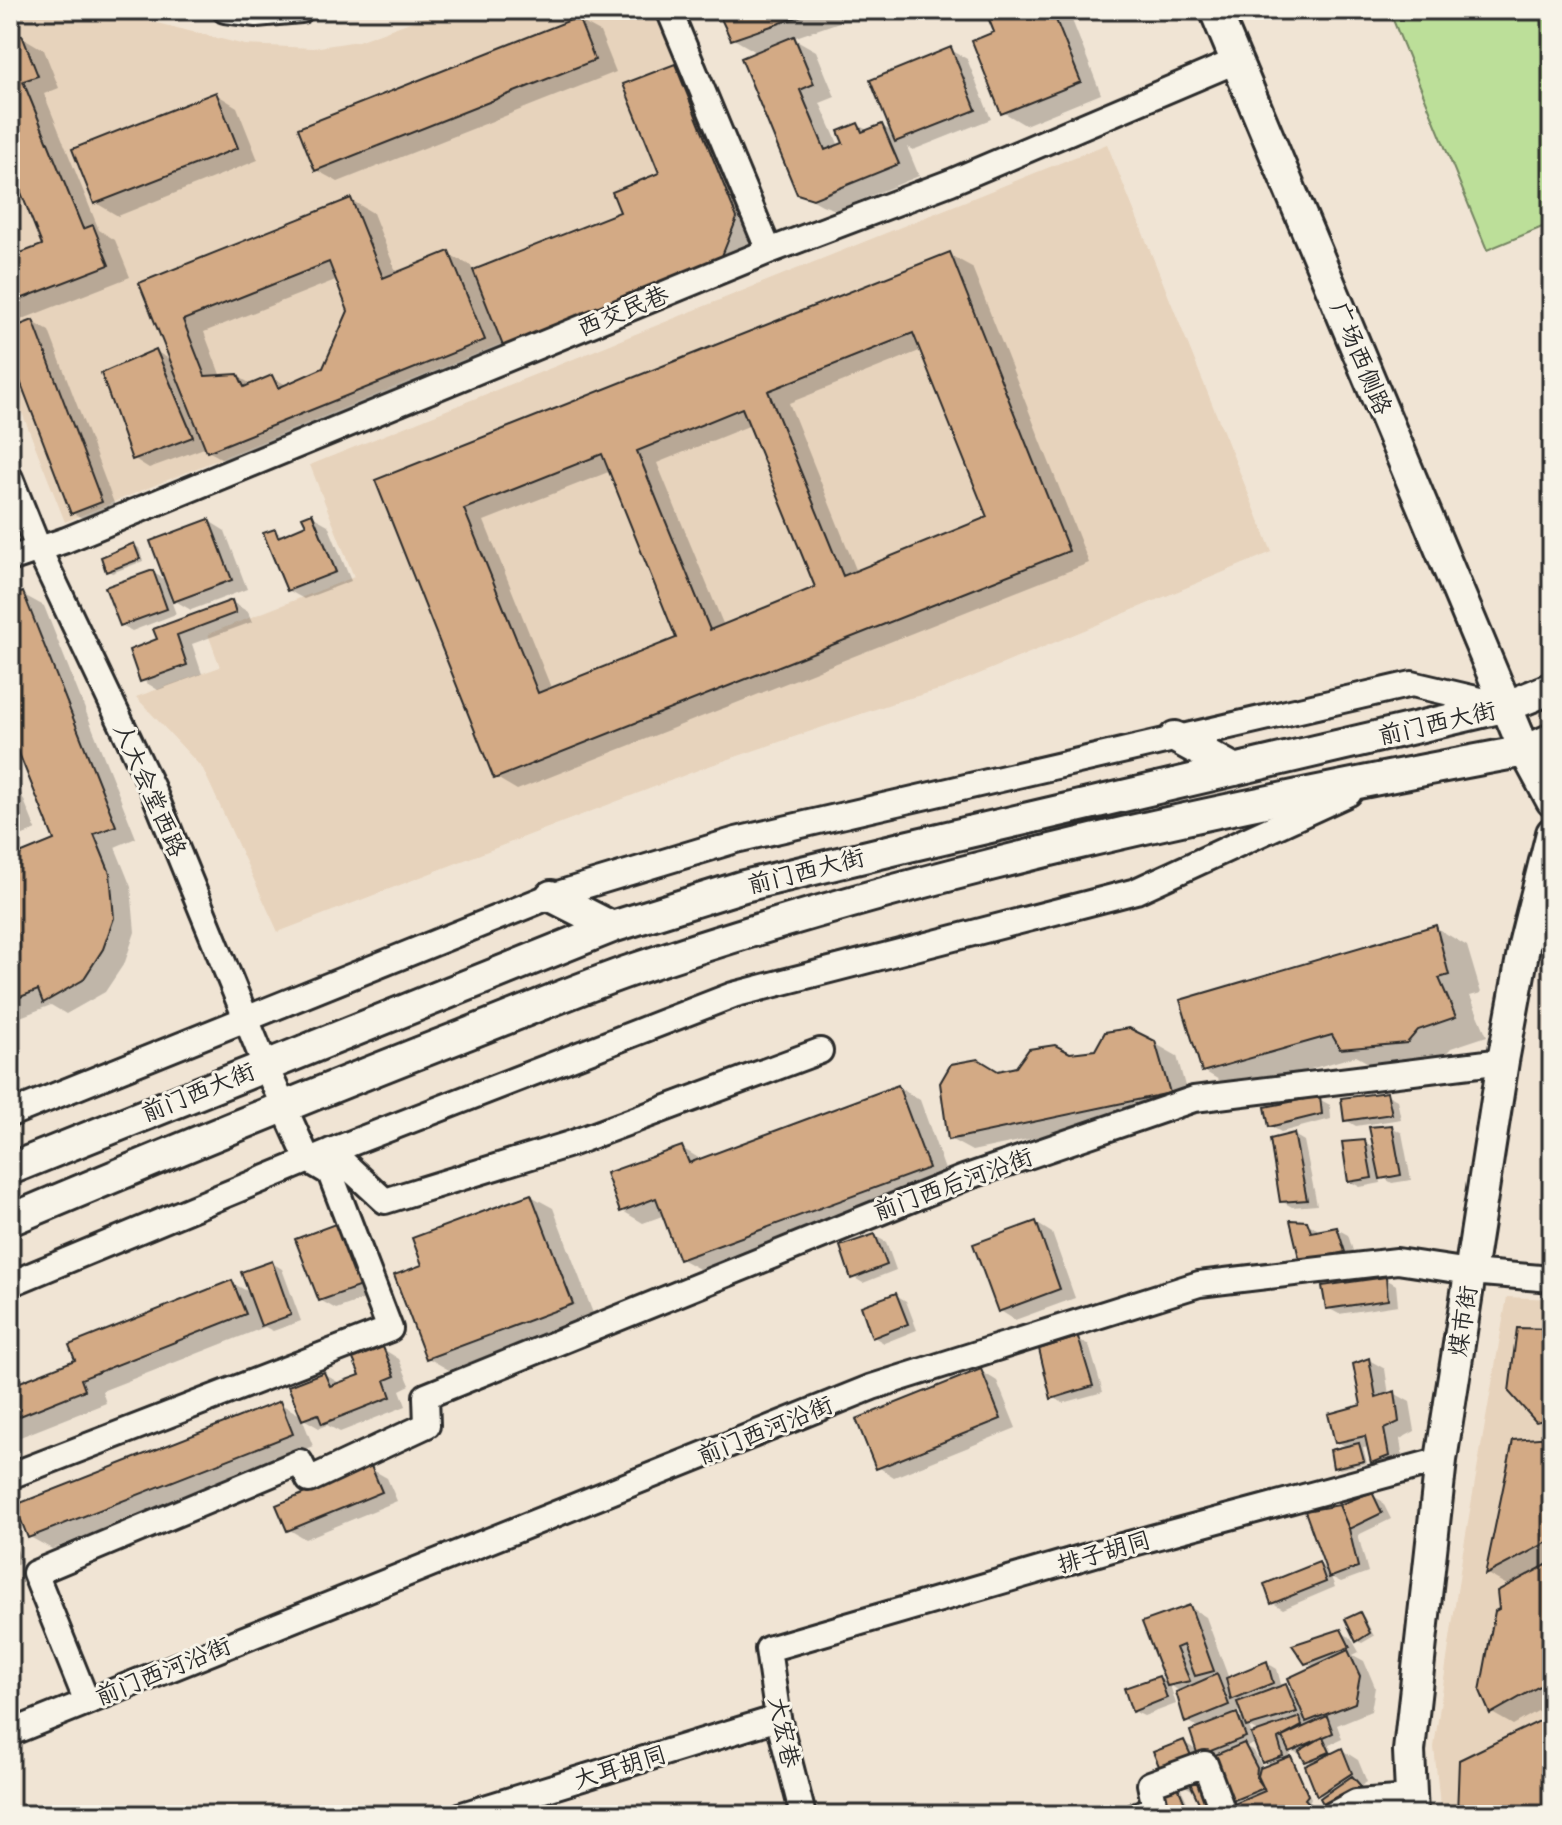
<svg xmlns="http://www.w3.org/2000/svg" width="1562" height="1825" font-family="'Shantell Sans','LXGW WenKai TC',sans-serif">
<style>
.built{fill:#e7d3bc}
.green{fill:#bcdf99;stroke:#748562;stroke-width:2}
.shadow{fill:#0003;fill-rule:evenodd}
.building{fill:#d3aa85;stroke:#2b2b2b;stroke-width:2;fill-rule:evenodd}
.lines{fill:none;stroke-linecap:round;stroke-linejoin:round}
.minor-casing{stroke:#2b2b2b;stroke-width:30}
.major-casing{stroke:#2b2b2b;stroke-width:36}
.minor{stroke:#f7f3e8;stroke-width:24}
.major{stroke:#f7f3e8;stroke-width:30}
.labels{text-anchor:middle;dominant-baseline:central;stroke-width:6;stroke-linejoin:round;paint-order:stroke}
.street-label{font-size:24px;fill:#2b2b2b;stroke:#f7f3e8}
</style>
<rect width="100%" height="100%" fill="#f0e4d4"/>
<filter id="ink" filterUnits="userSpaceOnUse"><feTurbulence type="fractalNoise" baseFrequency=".0125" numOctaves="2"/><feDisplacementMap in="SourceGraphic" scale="16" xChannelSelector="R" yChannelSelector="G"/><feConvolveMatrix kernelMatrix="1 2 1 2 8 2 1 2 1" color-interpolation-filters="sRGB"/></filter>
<g filter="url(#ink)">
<!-- built -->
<path class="built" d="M10 10H105L245 45 313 48 358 41 443 10H659L740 204 737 221 730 237 713 255 696 264 65 522 10 382Z
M1107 144 1272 552 943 689 899 701 706 767 278 932 203 769 136 697 220 667 208 634 354 577 310 465Z
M1507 1297 1552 1299V1815H1441L1434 1747 1463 1551Z"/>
<!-- green -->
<path class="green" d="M1389 10H1552V223L1487 250Z"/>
<!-- shadow -->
<path class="shadow" d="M720 10H874L793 38 816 51 835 97 820 103 839 146 845 144 858 125 869 131 882 126 893 132 951 50 967 59 991 119 913 150 907 147 919 176 836 210 822 205 799 192 758 53 732 38Z
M987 10H1068L1101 94 1025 125 1003 112 996 33Z
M578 20 600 32 616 72 338 182 316 170Z
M22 37 44 50 59 88 44 94 99 230 115 240 130 277 10 324V259L44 246 10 160V42Z
M675 66 696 78 758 231 739 278 529 362 230 463 208 451 207 447 149 468 133 458 155 351 173 361 142 284 351 200 373 213 397 274 449 254 471 266 473 272 622 213 662 174ZM338 279 351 311 325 369 288 386 272 377 253 385 237 376 221 377 204 332Z
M216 94 237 107 258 160 118 216 96 203Z
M950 255 972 267 1089 563 517 790 495 777 378 482ZM922 350 990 518 857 572 789 403ZM751 425 817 588 724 626 657 463ZM611 471 679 639 552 690 484 521Z
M33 322 49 331 117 511 89 522 73 513 10 350V331Z
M312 516 328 525 351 581 304 599 288 590 274 531 284 536 309 526Z
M209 521 225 531 247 589 191 610 170 598 176 614 132 631 121 625 152 572 167 581Z
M134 546 139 548 143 561 112 573 108 570Z
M22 594 44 606 136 838 115 847 131 887 135 932 125 962 105 992 66 1014 51 1005 10 1021V860L56 842 10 725V599Z
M232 602 248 612 252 622 192 644 202 674 158 690 142 680 159 641Z
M10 778 17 783 36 830 10 840Z
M1435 927 1467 946 1481 993 1470 996 1487 1036 1451 1048 1440 1060 1374 1066 1356 1056 1236 1090 1204 1071Z
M1154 1043 1177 1056 1190 1105 972 1151 950 1139 998 1073 1070 1055Z
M898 1087 920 1100 949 1181 703 1271 681 1259 665 1215 643 1223 621 1210 682 1148 702 1160Z
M1386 1094 1397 1100 1401 1119 1356 1126 1346 1120Z
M1319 1099 1330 1105 1331 1119 1281 1132 1270 1126Z
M1392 1127 1402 1133 1411 1180 1392 1183 1380 1176 1381 1183 1360 1187 1349 1181 1364 1142 1376 1148Z
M1294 1135 1304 1141 1317 1205 1292 1207 1281 1201Z
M531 1196 553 1208 594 1316 449 1370 428 1358 424 1266Z
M1036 1223 1052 1233 1075 1298 1015 1320 999 1310Z
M1307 1223 1317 1229 1319 1233 1337 1229 1348 1235 1355 1257 1312 1267Z
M875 1236 886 1242 896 1270 863 1283 853 1277Z
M298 1240 376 1295 336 1309 320 1300Z
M272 1263 282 1269 301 1321 273 1331 265 1327 102 1391 106 1403 10 1441V1388L78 1361 232 1283 251 1293Z
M1386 1279 1396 1285 1398 1305 1339 1314 1328 1308Z
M896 1295 906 1301 917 1330 884 1343 874 1337Z
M1552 1331V1428L1537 1420Z
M1078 1339 1089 1345 1103 1392 1063 1403 1053 1397Z
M383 1349 399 1359 410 1385 400 1390 406 1406 340 1432 327 1425 319 1428 302 1418 313 1446 52 1549 30 1537 279 1403 302 1416 324 1374 341 1384 362 1376Z
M1369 1360 1385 1369 1389 1395 1394 1393 1410 1402 1415 1431 1400 1439 1404 1465 1389 1471 1373 1461 1370 1447 1363 1448 1367 1463 1340 1469 1335 1467 1348 1448 1337 1441 1363 1407Z
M981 1371 997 1381 1016 1428 894 1477 878 1467Z
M1552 1439V1703L1513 1725 1492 1713 1501 1611 1509 1586 1487 1574 1514 1442Z
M371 1469 387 1478 397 1501 305 1539 288 1529Z
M1371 1495 1382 1501 1391 1519 1358 1535 1368 1572 1341 1582 1331 1577 1335 1587 1283 1609 1273 1603 1319 1564 1328 1570 1339 1507Z
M10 1532 22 1562 10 1567Z
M1190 1607 1206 1617 1229 1679 1267 1663 1277 1669 1282 1688 1286 1686 1296 1693 1315 1667 1306 1662 1341 1632 1351 1638 1359 1652 1353 1655 1364 1661 1375 1687 1371 1711 1337 1725 1342 1739 1329 1745 1333 1755 1342 1750 1358 1760 1367 1782 1361 1786 1365 1800 1324 1797 1319 1794 1313 1764 1304 1756 1288 1749 1311 1798 1309 1803 1319 1815H1232L1235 1806 1229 1802 1210 1761 1196 1753 1202 1766 1213 1811 1203 1805 1195 1789 1192 1790 1181 1784 1183 1742 1198 1751 1200 1729 1187 1721 1181 1692 1170 1685 1176 1704 1144 1716 1133 1711 1159 1678 1168 1683 1145 1623ZM1242 1710 1246 1721 1233 1713ZM1249 1727 1260 1733 1253 1736ZM1257 1743 1264 1761 1271 1766 1264 1771 1254 1751 1246 1747Z
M1360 1615 1364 1617 1374 1636 1362 1643 1358 1641Z
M1179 1784 1193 1815H1173L1162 1785Z"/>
<!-- building -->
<path class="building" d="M717 10H818L731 40Z
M985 10H1052L1081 82 1001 114 972 41 994 32Z
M578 17 595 60 315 171 298 128Z
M22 35 38 76 23 81 83 229 93 225 109 265 10 303V257L42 245 10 165V40Z
M794 36 814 84 800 90 825 150 843 143 838 131 858 123 862 132 882 124 899 164 813 199 797 194 741 58Z
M951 47 976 110 895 142 870 80Z
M675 64 737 218 718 266 505 351 473 270 620 212 612 192 659 173 623 84Z
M216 92 238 148 94 204 72 149Z
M351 198 383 278 449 251 485 340 207 452 139 283ZM329 262 348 311 323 368 278 388 272 375 244 387 238 374 205 376 183 320Z
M950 252 1069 551 494 779 375 480ZM913 333 987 517 843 576 768 391ZM742 408 815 587 710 630 637 451ZM602 454 676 638 538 693 464 509Z
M33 320 102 502 71 514 10 355V329Z
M156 349 193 437 132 460 101 373Z
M312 513 336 572 287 591 263 533 275 529 278 537 306 525 302 517Z
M209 519 232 580 173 602 150 541Z
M134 543 140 559 106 572 101 557Z
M153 570 167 609 120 626 105 587Z
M23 592 116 826 94 834 110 873 114 918 103 949 83 980 43 1003 38 990 10 1001V858L54 840 10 731V597Z
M232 600 236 613 177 635 187 665 140 682 129 650 157 639 153 629Z
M1436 925 1449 975 1439 978 1456 1017 1418 1030 1407 1043 1340 1049 1332 1035 1202 1072 1180 1000Z
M1129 1028 1155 1041 1170 1093 948 1140 940 1083 951 1064 978 1059 998 1071 1016 1067 1029 1049 1055 1045 1070 1053 1095 1050 1105 1032Z
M898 1085 929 1168 679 1260 656 1198 620 1212 606 1173 682 1146 689 1163Z
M1387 1092 1392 1114 1344 1121 1341 1098Z
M1320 1096 1322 1114 1269 1127 1265 1107Z
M1392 1125 1401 1175 1380 1179 1369 1127Z
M1294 1133 1307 1200 1280 1202 1270 1139Z
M1365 1140 1372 1178 1348 1182 1342 1142Z
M531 1194 573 1304 426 1359 394 1275 422 1265 412 1238Z
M1290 1220 1307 1221 1311 1232 1337 1227 1345 1252 1300 1262Z
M1036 1221 1060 1289 998 1312 973 1244Z
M338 1223 361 1286 319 1301 295 1239Z
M875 1234 887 1265 851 1279 840 1246Z
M272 1261 291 1315 261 1326 241 1272Z
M1386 1277 1388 1300 1326 1309 1322 1286Z
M232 1280 246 1314 81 1379 85 1390 10 1420V1386L75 1360 69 1345Z
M896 1293 908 1324 872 1338 861 1306Z
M1517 1328 1552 1329V1418L1536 1422 1509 1392Z
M1078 1337 1093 1386 1051 1399 1039 1349Z
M383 1347 395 1376 385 1380 391 1397 322 1424 318 1414 302 1420 288 1386 324 1372 330 1386 360 1375 353 1359Z
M1369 1358 1376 1397 1395 1391 1399 1422 1384 1429 1389 1456 1371 1463 1365 1436 1335 1443 1328 1414 1361 1405 1353 1364Z
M981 1369 1001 1419 876 1469 856 1419Z
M280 1401 293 1434 28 1538 15 1505Z
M1552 1437V1540L1485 1575 1513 1440Z
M1359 1443 1364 1461 1333 1468 1330 1450Z
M371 1466 382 1492 287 1531 276 1505Z
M1372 1492 1382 1513 1349 1529 1339 1505Z
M1339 1505 1349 1529 1358 1567 1329 1578 1305 1511Z
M1319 1562 1326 1582 1271 1604 1264 1584Z
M1552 1562V1679L1490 1714 1480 1691 1495 1611 1499 1609 1497 1591Z
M1190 1605 1214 1671 1195 1676 1183 1645 1176 1648 1190 1681 1167 1686 1142 1622Z
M1360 1612 1370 1633 1356 1642 1345 1619Z
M1341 1629 1350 1647 1305 1664 1292 1645Z
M1348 1650 1360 1676 1355 1703 1306 1722 1288 1678Z
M1267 1661 1273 1683 1231 1700 1226 1678Z
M1217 1674 1229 1705 1185 1723 1176 1692Z
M1159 1676 1167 1698 1132 1712 1124 1688Z
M1286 1684 1297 1712 1246 1727 1237 1702Z
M1237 1713 1246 1737 1198 1756 1190 1731Z
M1552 1715V1815H1457L1459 1760Z
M1327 1716 1333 1733 1289 1752 1282 1737Z
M1300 1717 1302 1726 1278 1739 1283 1756 1262 1763 1251 1734Z
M1323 1737 1330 1752 1305 1762 1299 1751Z
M1184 1740 1193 1760 1162 1773 1153 1752Z
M1244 1743 1257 1768 1256 1777 1264 1788 1227 1803 1208 1758Z
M1342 1748 1352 1773 1317 1796 1305 1766Z
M1291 1756 1308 1795 1305 1799 1314 1808 1315 1815H1230L1227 1807 1265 1791 1258 1776 1260 1768Z
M1204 1767 1215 1802 1201 1807 1190 1783 1180 1786Z
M1352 1776 1360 1785 1361 1797 1328 1813 1320 1798Z
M1175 1780 1189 1813 1171 1815 1159 1784Z"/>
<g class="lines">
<!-- minor casing -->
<g class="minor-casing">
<path id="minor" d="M225 10 256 14 301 10
M669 10 769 251
M10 478 39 550 152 788 265 1065 308 1160 330 1173 390 1329 10 1476
M10 559 66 540 769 251 951 182 1236 61
M10 1114 551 896 736 840 1412 684 1506 706
M331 1151 385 1201 570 1144 820 1051
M10 1284 331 1151 733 995 1136 891 1349 793
M87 1702 35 1573 300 1462 309 1480 427 1425 426 1396 964 1178 1194 1099 1503 1061
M10 1733 872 1387 1199 1284 1397 1261 1470 1272 1552 1279
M462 1815 778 1718
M803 1815 778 1718 768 1649 1122 1546 1441 1460
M1137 1815 1155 1808 1150 1784 1205 1764 1224 1815
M1332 1815 1356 1802 1411 1798"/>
</g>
<!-- major casing -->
<g class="major-casing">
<path id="major" d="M1215 10 1525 751 1552 801
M1175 737 1235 770
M551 896 612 927
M10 1169 612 927 744 886 909 846 1508 706 1552 688
M10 1220C160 1157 310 1095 462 1036 516 1015 570 992 626 972 918 872 1222 807 1525 751L1552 739
M1412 1815 1409 1751 1441 1460 1503 1061 1525 941 1552 833"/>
</g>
<!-- minor -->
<use href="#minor" class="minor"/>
<!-- major -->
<use href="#major" class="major"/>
</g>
</g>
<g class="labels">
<!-- street labels -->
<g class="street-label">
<text transform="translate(623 311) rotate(-22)">西交民巷</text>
<text transform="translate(1361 358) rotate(67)">广场西侧路</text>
<text transform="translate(1437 723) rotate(-13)">前门西大街</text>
<text transform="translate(150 790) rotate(66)">人大会堂西路</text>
<text transform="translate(806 871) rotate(-14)">前门西大街</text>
<text transform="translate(198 1092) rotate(-22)">前门西大街</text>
<text transform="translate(953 1184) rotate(-20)">前门西后河沿街</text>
<text transform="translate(1463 1321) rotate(-81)">煤市街</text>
<text transform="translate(765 1430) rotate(-22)">前门西河沿街</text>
<text transform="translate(1104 1552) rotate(-16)">排子胡同</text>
<text transform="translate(163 1671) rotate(-22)">前门西河沿街</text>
<text transform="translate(784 1732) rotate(78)">大宏巷</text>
<text transform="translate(620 1767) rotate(-17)">大耳胡同</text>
</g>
</g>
<!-- margin -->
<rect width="1562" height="1825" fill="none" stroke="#f7f3e8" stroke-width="40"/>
<rect x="20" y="20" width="1522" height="1785" fill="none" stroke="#2b2b2b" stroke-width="3" filter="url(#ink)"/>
</svg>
